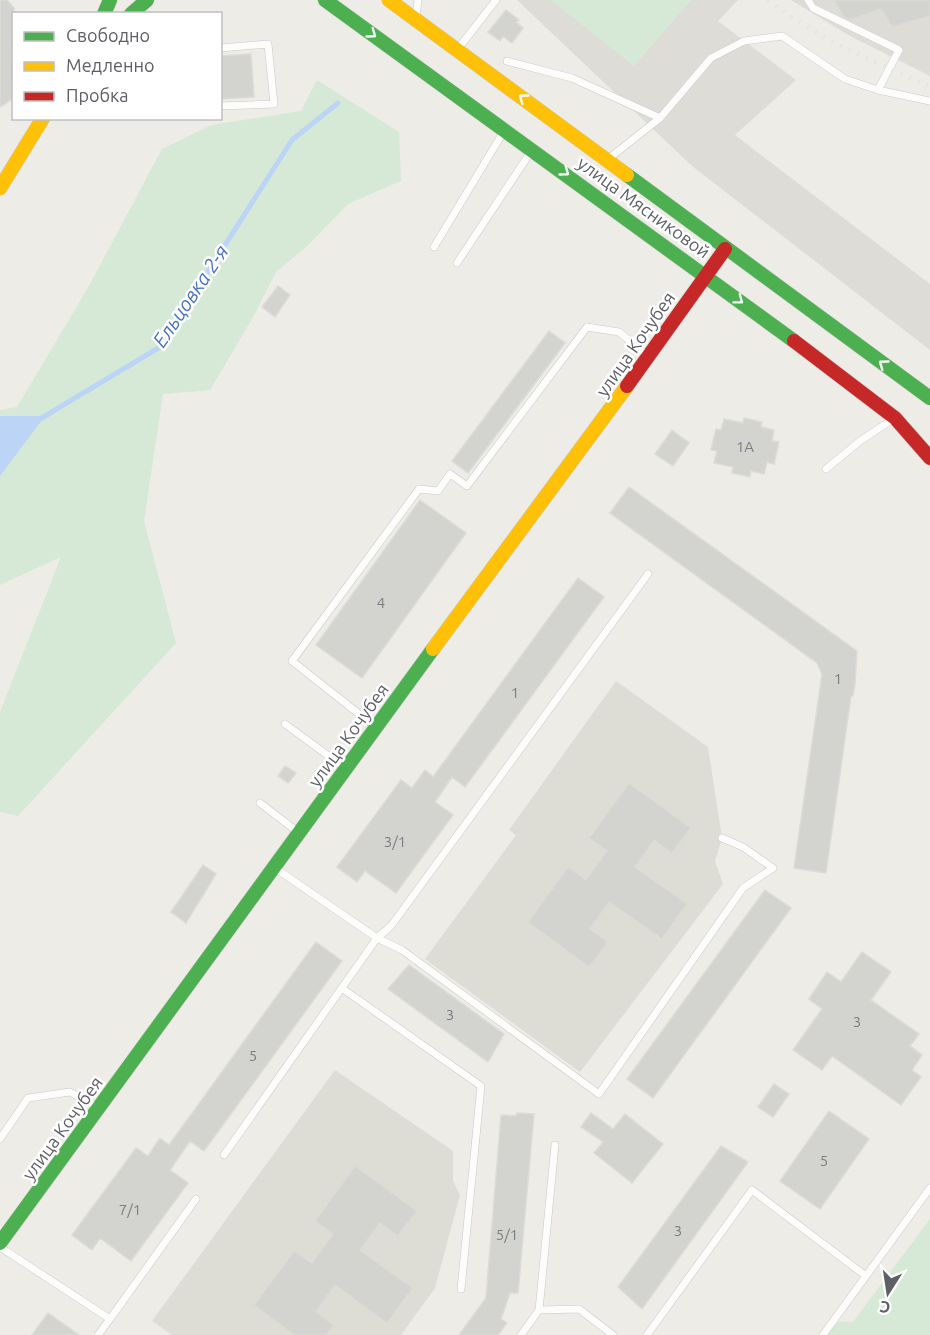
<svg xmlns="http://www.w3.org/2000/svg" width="930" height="1335" font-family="Ubuntu,sans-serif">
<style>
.industrial{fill:#dddcd7}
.education{fill:#dddcd5}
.green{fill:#d5e9d6}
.water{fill:#bcd4f6}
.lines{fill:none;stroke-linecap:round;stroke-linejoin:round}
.stream{stroke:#bcd4f6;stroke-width:5}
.building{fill:#d3d3d0;stroke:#dcdbd6;stroke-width:1.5}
.lane-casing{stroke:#cac9c9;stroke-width:8}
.fast-casing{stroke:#c9c9c7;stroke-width:15}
.slow-casing{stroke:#c9c9c7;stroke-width:15}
.jam-casing{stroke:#c9c9c7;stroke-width:15}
.lane{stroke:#fcfcfb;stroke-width:7}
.fast{stroke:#4caf50;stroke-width:14}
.slow{stroke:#ffc107;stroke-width:14}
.jam{stroke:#c62828;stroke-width:14}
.rail{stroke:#e4e4e3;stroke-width:4.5;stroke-dasharray:1.5 8;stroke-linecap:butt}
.oneway{stroke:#f6fbf6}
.labels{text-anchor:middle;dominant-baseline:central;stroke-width:5;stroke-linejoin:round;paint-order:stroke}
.number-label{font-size:15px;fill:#7c7d81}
.street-label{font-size:18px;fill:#5d5f65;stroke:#fff}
.water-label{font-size:20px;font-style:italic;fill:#4871c2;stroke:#fff}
</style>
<rect width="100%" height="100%" fill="#edece7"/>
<!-- industrial -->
<path class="industrial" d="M517 0H551L634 65 691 0H738L718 21 796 80 735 135 930 284V350L692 166Z
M791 0H930V76L850 36Z"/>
<!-- education -->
<path class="education" d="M616 681 708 747 722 838 715 861 723 884 580 1072 425 959 516 835 509 830Z
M335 1070 453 1151V1181L460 1195 435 1288 401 1335H172L152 1321Z"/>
<!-- green -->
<path class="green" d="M551 0H691L634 66Z
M317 80 399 132 401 181 348 204 306 247 276 272 252 319 210 390 163 394 144 521 176 643 18 816 0 812V712L61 557 0 585V410L17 407 89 286 162 149 212 125 301 111Z
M930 1219V1335H827L839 1321 853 1322Z"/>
<!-- water -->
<path class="water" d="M0 416H45L0 476Z"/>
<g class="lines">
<!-- stream -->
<path class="stream" d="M40 419 160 347 292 140 338 103"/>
</g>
<!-- building -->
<path class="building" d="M0 0H7L14 8V98L0 107Z
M834 0H930V16L892 27 881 9 850 20 843 16Z
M506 10 519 20 516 22 523 28 512 43 503 36 500 41 488 32Z
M251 54 254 97 220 99V56Z
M278 286 290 295 275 317 262 307Z
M549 331 565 343 468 473 452 461Z
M744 418 762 422 761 427 774 430 772 441 779 442 774 464 767 462 764 474 751 471 750 477 732 473 733 467 714 463 717 451 711 450 716 429 721 430 724 419 743 423Z
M672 430 689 443 673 466 655 454Z
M629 487 857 651 855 684 853 696H851L826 873 794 868 822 674 817 663 610 513Z
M420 500 466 533 362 678 316 645Z
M578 578 604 597 465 787 452 777 435 802 453 815 396 893 365 871 357 882 337 867 401 780 412 788 425 770 433 777Z
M285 766 296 773 288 783 278 776Z
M629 783 691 828 672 853 654 840 635 867 687 904 662 939 609 902 590 929 608 942 589 967 528 922 568 867 586 880 607 851 589 838Z
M203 865 216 874 186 923 171 912Z
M765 890 791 908 653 1098 627 1079Z
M316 942 342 961 204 1151 190 1141 170 1170 188 1183 131 1261 100 1238 92 1250 72 1235 136 1148 148 1156 160 1138 169 1145Z
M862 952 891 972 871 1000 919 1034 910 1046 922 1055 912 1070 921 1077 901 1105 832 1056 822 1070 793 1050 822 1009 809 999 827 972 841 982Z
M409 965 504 1034 488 1062 388 989Z
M774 1084 789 1094 773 1117 758 1107Z
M829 1111 869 1139 820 1209 780 1181Z
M517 1113 534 1114 518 1293H510L501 1319 507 1323 498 1335H459L486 1298 501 1115 516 1116Z
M591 1113 613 1129 625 1114 663 1144 632 1183 594 1153 603 1142 581 1127Z
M721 1146 748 1162 642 1309 618 1287Z
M355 1166 417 1211 398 1236 380 1223 360 1250 413 1288 387 1323 335 1285 316 1312 334 1325 326 1335H294L254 1305 294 1251 312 1263 333 1234 315 1221Z
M48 1313 79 1335H32Z"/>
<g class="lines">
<!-- lane casing -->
<g class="lane-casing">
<path id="lane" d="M416 17 418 0
M220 48 268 44 274 104 220 106
M457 50 496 0
M507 61 572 78 660 118
M878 90 930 101
M607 160 660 118 711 58 744 41 782 36 845 79 878 90 899 50 813 8 808 0
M434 247 504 131
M457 263 532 150
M826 469 860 441 893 419
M648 574 391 926 377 938 402 950 599 1094 743 888 773 868 743 847 722 838
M285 724 345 768
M373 725 292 661 419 489 438 491 450 474 467 486 587 327 619 332 647 355
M260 803 299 833
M343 989 481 1086 461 1289
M0 1139 28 1098 70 1092 97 1107
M555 1145 539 1310 579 1309 613 1335
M224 1155 377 938 275 868
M0 1247 110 1319 98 1335
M110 1319 196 1199
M521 1335 539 1310
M647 1335 752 1190 866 1276
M823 1335 930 1188"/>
</g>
<!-- fast casing -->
<g class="fast-casing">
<path id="fast" d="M325 0 794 341
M104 14 110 0
M131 14 147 0
M627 175 930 398
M0 1243 433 649"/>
</g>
<!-- slow casing -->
<g class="slow-casing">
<path id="slow" d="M389 0 627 175
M0 188 43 118
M433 649 627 386"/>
</g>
<!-- jam casing -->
<g class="jam-casing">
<path id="jam" d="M794 341 895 418 930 458
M627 386 725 249"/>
</g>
<!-- lane -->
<use href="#lane" class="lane"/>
<!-- fast -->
<use href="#fast" class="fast"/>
<!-- slow -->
<use href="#slow" class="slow"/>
<!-- jam -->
<use href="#jam" class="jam"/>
<!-- rail -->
<path class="rail" d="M768 0C815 37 875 63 930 86"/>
</g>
<!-- one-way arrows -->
<defs><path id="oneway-chevron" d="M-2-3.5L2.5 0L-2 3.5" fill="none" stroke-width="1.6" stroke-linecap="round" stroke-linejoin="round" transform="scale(1.5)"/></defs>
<g class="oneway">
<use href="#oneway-chevron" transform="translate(372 34) rotate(36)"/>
<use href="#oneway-chevron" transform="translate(523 98) rotate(-144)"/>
<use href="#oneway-chevron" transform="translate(565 172) rotate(36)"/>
<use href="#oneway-chevron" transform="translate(739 300) rotate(37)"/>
<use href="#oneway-chevron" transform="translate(883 364) rotate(-144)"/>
</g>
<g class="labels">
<!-- number labels -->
<g class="number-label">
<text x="745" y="446">1А</text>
<text x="381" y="602">4</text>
<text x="838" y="678">1</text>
<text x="515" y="692">1</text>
<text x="395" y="841">3/1</text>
<text x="450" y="1014">3</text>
<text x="857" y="1021">3</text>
<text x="253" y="1055">5</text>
<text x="824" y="1160">5</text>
<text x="130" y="1209">7/1</text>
<text x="678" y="1230">3</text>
<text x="507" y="1234">5/1</text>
</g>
<!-- street labels -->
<g class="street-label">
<text transform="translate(644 207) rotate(36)">улица Мясниковой</text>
<text transform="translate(635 344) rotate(-55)">улица Кочубея</text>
<text transform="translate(348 735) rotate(-54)">улица Кочубея</text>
<text transform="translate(62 1128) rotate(-54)">улица Кочубея</text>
</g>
<!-- water labels -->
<g class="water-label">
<text transform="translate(190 296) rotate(-56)">Ельцовка 2-я</text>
</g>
</g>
<!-- legend -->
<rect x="12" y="12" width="210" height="108" fill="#ffffff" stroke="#bebfc1" stroke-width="1.5"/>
<rect x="24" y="32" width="30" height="9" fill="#4caf50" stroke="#bebfc1" stroke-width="1.5"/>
<text x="66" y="42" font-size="18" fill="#5d5f65">Свободно</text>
<rect x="24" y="62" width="30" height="9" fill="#ffc107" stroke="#bebfc1" stroke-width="1.5"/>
<text x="66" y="72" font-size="18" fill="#5d5f65">Медленно</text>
<rect x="24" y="92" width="30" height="9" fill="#c62828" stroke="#bebfc1" stroke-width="1.5"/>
<text x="66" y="102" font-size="18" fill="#5d5f65">Пробка</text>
<!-- north arrow -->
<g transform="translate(888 1293) rotate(192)" stroke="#ffffff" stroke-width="4.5" paint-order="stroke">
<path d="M0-4.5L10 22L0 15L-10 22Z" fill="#5d5f65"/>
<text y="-9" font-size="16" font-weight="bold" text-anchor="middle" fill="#5d5f65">С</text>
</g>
</svg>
